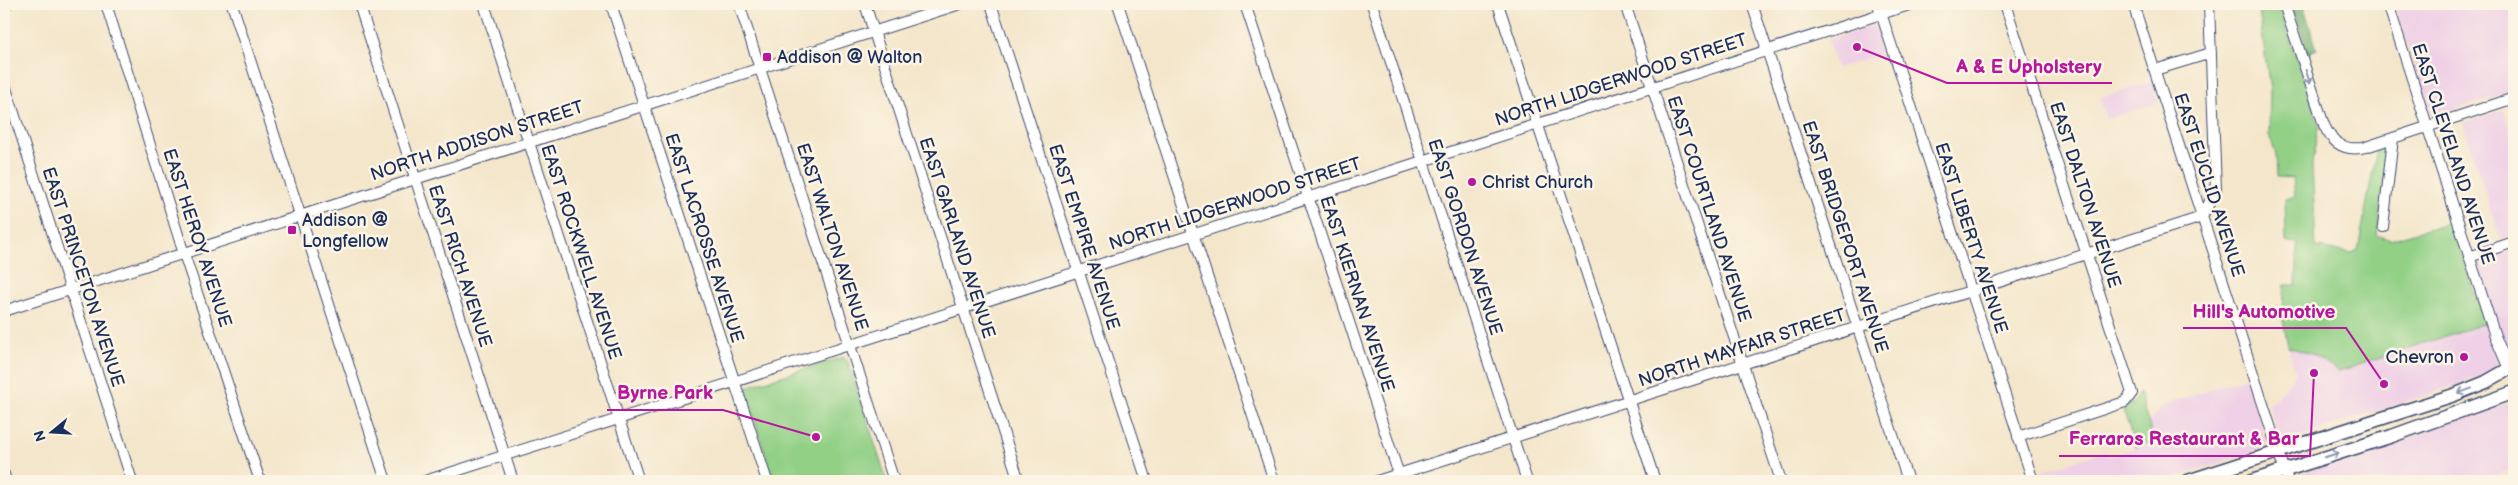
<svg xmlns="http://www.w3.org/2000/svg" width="2518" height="485" font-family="'Balsamiq Sans',sans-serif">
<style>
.built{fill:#efd0e6}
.green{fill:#92d086;stroke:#568072}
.forest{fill:#75b273;stroke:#487068}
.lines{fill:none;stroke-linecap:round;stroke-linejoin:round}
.minor-casing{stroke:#3c4a6e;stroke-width:12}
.major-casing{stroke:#3c4a6e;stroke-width:15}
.minor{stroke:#fff;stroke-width:10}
.major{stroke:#fff;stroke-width:12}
.oneway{stroke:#8d97ae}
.poi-dot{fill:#b5179e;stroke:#fcf5e5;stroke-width:2}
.labels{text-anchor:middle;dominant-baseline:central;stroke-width:5;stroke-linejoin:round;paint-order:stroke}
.poi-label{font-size:18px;fill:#1b2f5e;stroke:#fcf5e5;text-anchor:start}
.street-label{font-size:18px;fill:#1b2f5e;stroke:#fcf5e5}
.leader{fill:none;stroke:#b5179e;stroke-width:2}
.callout-dot{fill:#b5179e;stroke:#fcf5e5;stroke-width:2}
.callout-label{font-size:19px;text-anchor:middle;font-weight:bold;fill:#b5179e;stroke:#fcf5e5;stroke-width:5;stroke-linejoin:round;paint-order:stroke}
</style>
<rect width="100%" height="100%" fill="#fcf5e5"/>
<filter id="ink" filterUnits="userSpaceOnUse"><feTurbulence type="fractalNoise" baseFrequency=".02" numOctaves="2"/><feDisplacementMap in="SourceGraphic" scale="10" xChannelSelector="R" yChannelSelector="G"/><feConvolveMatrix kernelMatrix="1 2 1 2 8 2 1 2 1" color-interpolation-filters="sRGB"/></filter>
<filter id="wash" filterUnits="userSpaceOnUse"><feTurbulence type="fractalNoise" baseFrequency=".0096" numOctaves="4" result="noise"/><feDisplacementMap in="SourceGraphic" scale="20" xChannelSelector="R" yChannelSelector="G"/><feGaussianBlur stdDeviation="1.12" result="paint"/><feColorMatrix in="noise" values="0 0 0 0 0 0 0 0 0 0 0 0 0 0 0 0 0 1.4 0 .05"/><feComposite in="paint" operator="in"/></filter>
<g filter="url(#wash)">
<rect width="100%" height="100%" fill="#f4e6cb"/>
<!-- built -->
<path class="built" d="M2394 4H2514V90L2435 116 2431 115Z
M1871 26 1878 29 1886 53 1837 68 1828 40Z
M2151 82 2158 103 2106 119 2100 98Z
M2504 110 2514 141V234L2501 239 2463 123Z
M2514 250V354H2512L2505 348 2480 269 2483 261Z
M2485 323 2497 357 2498 363 2494 369 2463 383 2289 440 2282 439 2278 435 2268 403 2274 401 2296 374 2288 347 2314 355 2339 370Z
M2246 377 2266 439V445L2263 449 2163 481H2043L2040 472 2105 451 2107 457 2154 442 2148 422 2164 405Z
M2514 401V469L2475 481H2295L2296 476 2301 473Z"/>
<!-- green -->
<path class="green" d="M2258 4H2278L2320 128H2318L2312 164 2316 248 2352 253 2358 250 2377 149 2383 151 2388 156 2377 235 2390 240 2450 222 2485 323 2339 371 2314 355 2288 347 2282 315 2285 285H2296L2298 243 2286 242 2285 199 2295 197 2293 178 2277 177 2276 155 2269 135 2270 90Z
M844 357 848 362 887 481H774L745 389 752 385Z
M2139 393 2154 441 2136 447 2122 407 2133 403Z"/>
<!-- forest -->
<path class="forest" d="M2291 4H2303L2317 49 2308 53Z"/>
</g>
<g filter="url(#ink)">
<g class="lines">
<!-- minor casing -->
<g class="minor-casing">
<path id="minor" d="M106 4 184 254 260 481
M232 4 386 481
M359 4 513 481
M484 4 639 481
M611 4 767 481
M739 4 894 481
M865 4 1019 481
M991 4 1147 481
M1118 4 1274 481
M1245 4 1401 481
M1372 4 1527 481
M1498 4 1655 481
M1625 4 1781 481
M1752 4 1908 481
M1878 4 2033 481
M2005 4 2132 393 2125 402 2018 437
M2133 4 2288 481
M2284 4 2324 125C2332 143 2345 152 2366 147L2514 98
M2388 4 2495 336 2509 369
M4 5 7 4
M2155 70 2211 53
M4 82 132 481
M2383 227 2393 138
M2469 257 2514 242
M4 311 960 4
M4 474 6 481
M425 481 1912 4
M1377 481 2202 217 2216 190 2209 4"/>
</g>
<!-- major casing -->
<g class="major-casing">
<path id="major" d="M2188 481 2454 395 2486 382 2514 366
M2252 481 2392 436 2514 392"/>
</g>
<!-- minor -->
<use href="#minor" class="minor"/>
<!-- major -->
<use href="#major" class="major"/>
</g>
<!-- one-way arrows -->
<defs><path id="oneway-shaft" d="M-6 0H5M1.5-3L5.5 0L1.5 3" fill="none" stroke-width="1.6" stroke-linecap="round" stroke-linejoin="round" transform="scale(1.25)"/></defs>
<g class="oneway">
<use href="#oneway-shaft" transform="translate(2308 77) rotate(72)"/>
<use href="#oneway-shaft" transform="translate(2465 391) rotate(160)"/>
<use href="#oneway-shaft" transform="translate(2332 455) rotate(-18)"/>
</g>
</g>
<!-- markers -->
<g class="poi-dot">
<rect x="762" y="52" width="10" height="10" rx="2.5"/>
<circle cx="1472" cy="182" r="5"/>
<rect x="287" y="225" width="10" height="10" rx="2.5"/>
<circle cx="2464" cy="357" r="5"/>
</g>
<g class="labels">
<!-- poi labels -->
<g class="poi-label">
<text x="777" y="57">Addison @ Walton</text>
<text x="1482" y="182">Christ Church</text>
<text x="302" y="220">Addison @<tspan x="302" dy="21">Longfellow</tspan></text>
<text x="2454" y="357" text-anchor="end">Chevron</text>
</g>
<!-- street labels -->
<g class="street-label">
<text transform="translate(1621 80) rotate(-18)">NORTH LIDGERWOOD STREET</text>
<text transform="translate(477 141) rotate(-18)">NORTH ADDISON STREET</text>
<text transform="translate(2453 154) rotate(72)">EAST CLEVELAND AVENUE</text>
<text transform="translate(2209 185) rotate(72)">EAST EUCLID AVENUE</text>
<text transform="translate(2085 195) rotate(72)">EAST DALTON AVENUE</text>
<text transform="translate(1235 204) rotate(-18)">NORTH LIDGERWOOD STREET</text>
<text transform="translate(1709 209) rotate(72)">EAST COURTLAND AVENUE</text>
<text transform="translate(832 237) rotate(72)">EAST WALTON AVENUE</text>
<text transform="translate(1084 237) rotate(72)">EAST EMPIRE AVENUE</text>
<text transform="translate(1465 237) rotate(72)">EAST GORDON AVENUE</text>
<text transform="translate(1845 237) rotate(72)">EAST BRIDGEPORT AVENUE</text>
<text transform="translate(197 238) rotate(72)">EAST HEROY AVENUE</text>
<text transform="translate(704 238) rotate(72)">EAST LACROSSE AVENUE</text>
<text transform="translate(957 238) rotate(72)">EAST GARLAND AVENUE</text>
<text transform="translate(1971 238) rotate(72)">EAST LIBERTY AVENUE</text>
<text transform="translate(581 252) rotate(72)">EAST ROCKWELL AVENUE</text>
<text transform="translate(460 266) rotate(72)">EAST RICH AVENUE</text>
<text transform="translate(83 277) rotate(72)">EAST PRINCETON AVENUE</text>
<text transform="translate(1357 294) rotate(72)">EAST KIERNAN AVENUE</text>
<text transform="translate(1742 348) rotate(-18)">NORTH MAYFAIR STREET</text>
</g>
</g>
<!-- callouts -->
<path class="leader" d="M1857 47L1947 83H2112M2384 384L2346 328H2183M816 437L723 410H607M2314 373L2310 456H2059"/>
<g class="callout-dot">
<circle cx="1857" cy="47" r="5"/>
<circle cx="2384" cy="384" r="5"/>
<circle cx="816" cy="437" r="5"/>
<circle cx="2314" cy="373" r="5"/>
</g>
<g class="callout-label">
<text x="2029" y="73">A &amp; E Upholstery</text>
<text x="2264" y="318">Hill's Automotive</text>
<text x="665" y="399">Byrne Park</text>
<text x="2184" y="445">Ferraros Restaurant &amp; Bar</text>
</g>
<!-- margin -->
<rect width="2518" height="485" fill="none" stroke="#fcf5e5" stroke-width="20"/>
<!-- north arrow -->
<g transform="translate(52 432) rotate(252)" stroke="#fcf5e5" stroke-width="4" paint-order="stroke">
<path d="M0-4L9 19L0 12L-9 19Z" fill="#1b2f5e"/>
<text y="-8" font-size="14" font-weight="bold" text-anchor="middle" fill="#1b2f5e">N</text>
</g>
</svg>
